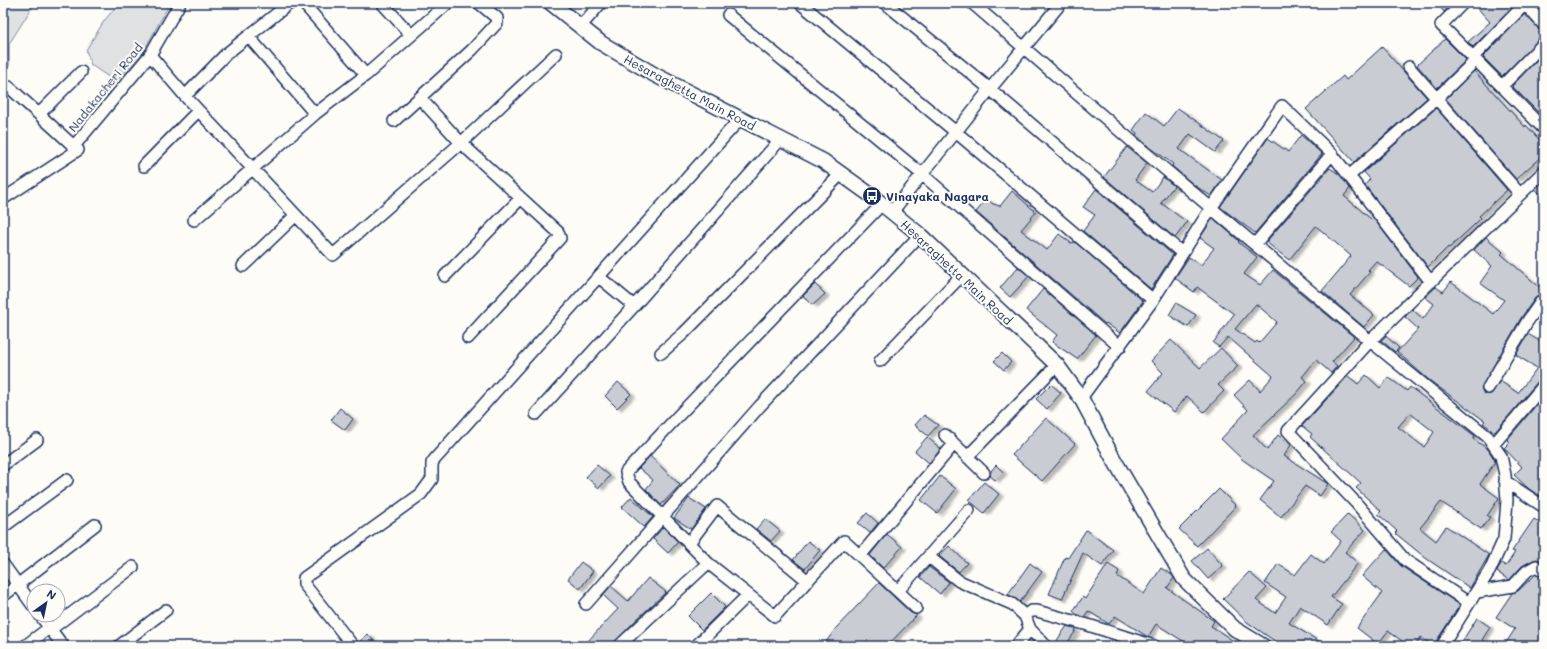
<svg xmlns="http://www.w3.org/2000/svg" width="1547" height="649" font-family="Mali,sans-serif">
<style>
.green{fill:#e0e1e3;stroke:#7e88a0}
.building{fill:#c9ccd3;stroke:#1b2f5e;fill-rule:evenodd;filter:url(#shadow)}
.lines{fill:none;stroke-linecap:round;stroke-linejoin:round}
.minor-casing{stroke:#1b2f5e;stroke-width:14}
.major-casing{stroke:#1b2f5e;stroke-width:17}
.minor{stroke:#fdfcf7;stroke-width:11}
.major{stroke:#fdfcf7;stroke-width:14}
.labels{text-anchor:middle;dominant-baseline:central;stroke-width:4;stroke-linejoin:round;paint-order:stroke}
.street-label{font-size:12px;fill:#1b2f5e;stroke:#fdfcf7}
.poi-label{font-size:12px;font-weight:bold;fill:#1b2f5e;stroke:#fdfcf7;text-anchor:start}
</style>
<defs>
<filter id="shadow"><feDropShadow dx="4.5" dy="2.5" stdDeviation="1" flood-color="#0004"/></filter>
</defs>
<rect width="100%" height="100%" fill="#fdfcf7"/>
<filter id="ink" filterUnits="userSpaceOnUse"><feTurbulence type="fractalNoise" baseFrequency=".025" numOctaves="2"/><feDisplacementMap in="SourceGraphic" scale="8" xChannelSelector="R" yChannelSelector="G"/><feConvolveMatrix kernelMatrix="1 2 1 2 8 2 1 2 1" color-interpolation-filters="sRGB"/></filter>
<g filter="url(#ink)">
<!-- green -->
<path class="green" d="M3 3H35L9 44V66L3 71Z
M119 3H170L142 54 116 82 91 65 86 50 104 21Z"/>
<!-- building -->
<path class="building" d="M1437 3H1453L1444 12Z
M1473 3 1516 4 1473 47 1468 42 1490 22Z
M1525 14 1544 35 1502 76 1483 57Z
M1445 39 1466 60 1437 88 1417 65Z
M1382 47 1427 98 1354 162 1306 109 1343 76 1346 80Z
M1538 59 1544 64V118L1512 86Z
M1474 71 1525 127 1526 125 1544 145V154L1516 179 1446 99Z
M1178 108 1224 141 1215 152 1190 134 1179 149 1222 180 1211 196 1194 185 1172 166 1173 164 1147 145 1136 135 1137 133 1133 130 1146 112 1164 126Z
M1436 108 1507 190 1479 216 1481 218 1473 226 1449 248 1448 247 1428 267 1365 185 1370 179 1364 172Z
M1301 135 1322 154 1255 233 1220 207 1268 138 1288 152Z
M1127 147 1147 163 1135 180 1152 192 1163 177 1174 186 1161 203 1187 222 1175 238 1104 177Z
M1330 168 1340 175 1350 188 1344 196 1372 220 1374 219 1418 277 1409 286 1376 261 1368 270 1370 272 1350 295 1374 315 1364 327 1322 291 1351 256 1316 226 1289 260 1266 242Z
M1544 181V197L1535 189Z
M1096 189 1173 255 1151 289 1083 231 1095 215 1083 207Z
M1012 191 1036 212 1021 230 1047 250 1059 234 1071 243 1075 242 1143 301 1120 333 1106 323 1105 324 976 212 987 199 993 204 1000 206Z
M1213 218 1239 241 1238 242 1257 257 1244 274 1260 285 1273 270 1354 337 1332 362 1337 366 1331 373 1316 360 1302 377 1307 381 1297 393 1253 435 1267 450 1278 435 1291 445 1284 456 1328 484 1320 496 1305 486 1281 517 1260 500 1274 481 1243 460 1221 439 1248 410 1234 395 1250 380 1260 391 1273 376 1228 337 1219 347 1213 343 1234 314 1197 287 1194 292 1175 278 1189 257 1201 265 1214 248 1200 238ZM1256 304 1277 322 1259 343 1257 341 1255 343 1235 329Z
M1486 237 1503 252 1501 254 1544 291V294L1535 298 1521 318 1481 388 1485 394H1491L1500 381 1518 393 1537 368 1516 355 1528 334 1544 344V378L1539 380 1495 432 1483 423 1485 421 1429 380 1397 352 1418 329 1405 317 1412 309 1423 319 1434 304 1425 297 1436 287 1443 292 1451 282 1493 314 1504 300 1480 283 1492 266 1474 250Z
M1018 267 1029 276 1010 297 1000 288Z
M815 284 825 294 813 305 803 296Z
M1043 289 1096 335 1077 359 1052 342 1057 335 1026 310Z
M1176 303 1196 315 1188 327 1169 315Z
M1386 336 1399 348 1395 352 1381 340Z
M1171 340 1200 368 1221 348 1238 366 1218 385 1224 391 1204 412 1187 396 1174 412 1148 391 1163 373 1151 361Z
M1002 353 1011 362 1004 370 994 361Z
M1366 375 1380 388 1388 377 1407 391 1410 387 1475 436 1473 439 1488 449 1494 459 1495 462 1480 484 1499 498 1487 516 1490 517 1481 529 1441 502 1420 528 1436 541 1446 526 1489 555 1470 588 1427 559 1395 533 1397 531 1378 514 1381 511 1356 488 1361 483 1310 437 1312 434 1302 426 1348 376 1358 384ZM1410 413 1434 432 1424 447 1398 427Z
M618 382 631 394 617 408 605 396Z
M1051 384 1061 393 1047 409 1036 399Z
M1538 403 1544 409V499L1529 489 1514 475 1522 467 1504 448 1510 442 1507 440Z
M340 408 353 419 345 430 331 420Z
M924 415 938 425 928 436 915 425Z
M1046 418 1075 444 1042 481 1012 455Z
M927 437 941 449 929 463 915 451Z
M650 456 680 485 661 505 646 489 653 480 639 468Z
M597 465 610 476 599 488 586 477Z
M996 465 1003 472 995 480 990 476 991 471Z
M940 476 956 489 937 513 921 500Z
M984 482 999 494 984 513 969 500Z
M1219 489 1236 506 1197 546 1179 529Z
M631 497 653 517 644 527 622 507Z
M689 498 706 509 691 529 674 518Z
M867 513 878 523 870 533 858 523Z
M1348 514 1365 530 1345 552 1358 563 1331 597 1342 604 1328 625 1300 606 1289 623 1327 646H1282L1247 622 1223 599 1249 572 1267 588 1256 600 1275 613 1286 597 1265 583 1278 564 1295 575 1311 554 1324 564 1341 541 1331 532Z
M765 519 780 531 771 541 756 529Z
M1534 519 1544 525V563L1537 559 1533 560 1522 566 1509 580 1497 572 1501 563 1506 566 1515 552 1512 551Z
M663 527 678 542 668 553 653 539Z
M1086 530 1113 550 1102 566 1083 553 1062 599 1049 594 1065 557 1068 558Z
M887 534 902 547 883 568 870 555Z
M808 541 820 550 805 569 793 560Z
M949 546 967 563 959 572 939 556Z
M1207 548 1223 566 1208 579 1192 561Z
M1386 549 1401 566 1460 605 1433 646 1421 637 1415 646H1409L1388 631 1378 644 1357 628 1382 593 1362 576Z
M581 562 593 571 580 589 568 579Z
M1030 563 1042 572 1020 602 1008 594Z
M1108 564 1119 571 1117 576 1144 594 1161 568 1172 575 1174 578 1167 588 1214 621 1211 626 1232 640 1228 646H1191L1156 624 1148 637 1115 616 1109 624 1088 611 1084 617 1076 614 1073 611 1083 597 1085 599Z
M929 567 949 582 940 594 920 577Z
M1536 574 1544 578V646H1504L1515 629 1496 617 1512 593 1518 591Z
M648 578 666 592 635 621 611 646H592L587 642 618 609 603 595 611 586 628 601Z
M879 583 911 613 917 615 887 646H823L836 628Z
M711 593 725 607 702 630 688 616Z
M1477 618 1490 627 1482 640 1491 646H1459Z
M1067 626 1076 629 1075 632 1065 646H1053Z
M368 634 378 646H360L359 642Z"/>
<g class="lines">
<!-- minor casing -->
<g class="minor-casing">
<path id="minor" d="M303 3 366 75
M382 3 411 35
M800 3 957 133 1153 300
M885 3 990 89 1182 253
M972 3 1142 150 1364 336 1488 437 1501 456 1505 475 1507 500 1504 539 1490 570 1442 646
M1463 3 1441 25 1544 129
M1524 3 1544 25
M728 15 923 175 1120 347
M580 27 601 3
M249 37 315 114
M150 55 185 96 333 255 461 143 556 54
M1473 57 1526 3
M1409 67 1520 194
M1502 86 1544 43
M3 87H9L78 150 3 199
M185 96 226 54 290 3
M420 98 461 143 558 232 560 238 468 338
M39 114 81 72
M394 121 472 50 497 23V18L479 3
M74 146 150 55 180 3
M144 166 198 111
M1349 176 1437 98 1476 60
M882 204 679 415 626 472 629 482 708 563 775 616 844 541 916 608
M892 212 990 89 1061 3
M194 220 315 114 366 75 448 3
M1255 244 1332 154
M243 266 296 215
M445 276 521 198
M599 277 634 306
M661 353 684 333 842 173
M880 361 962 275
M1488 388 1527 322 1541 302 1544 301
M1081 398 1153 300 1211 208 1282 106 1332 154 1431 282
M536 414 634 306 780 140
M945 435 984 473
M1494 444 1544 385
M967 457 1057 365
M3 465 37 440
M1505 481 1544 507
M3 527 67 480
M689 543 717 506 808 581
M860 556 954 444
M929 557 959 581 1012 604 1025 616 1030 629 1046 646
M3 564 34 607
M898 591 969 510
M1477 592 1513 586 1527 571 1536 566 1544 571
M3 596 95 525
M1469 603 1405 560 1356 503 1288 431 1370 341 1544 171
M586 604 759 407 920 235
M40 615 63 646
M1025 616 1031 611H1037L1088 625 1154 646
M25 646 49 628 55 626 133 567
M119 646 166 610
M353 646 304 584V578L421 494 432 479V463L435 459 740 119
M619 646 708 563
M696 646 747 596
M1016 646 1030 629"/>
</g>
<!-- major casing -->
<g class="major-casing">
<path id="major" d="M551 3 601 43 655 75 823 161 872 196 920 235 1057 365 1081 398 1113 458 1184 579 1235 629 1263 646"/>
</g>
<!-- minor -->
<use href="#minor" class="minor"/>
<!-- major -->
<use href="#major" class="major"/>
</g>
</g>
<!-- icons -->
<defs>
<g id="bus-disc" transform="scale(1)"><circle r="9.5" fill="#1b2f5e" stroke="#fdfcf7"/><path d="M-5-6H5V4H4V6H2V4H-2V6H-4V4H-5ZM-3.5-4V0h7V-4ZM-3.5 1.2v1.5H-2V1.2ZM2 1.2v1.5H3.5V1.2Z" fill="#fff"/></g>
</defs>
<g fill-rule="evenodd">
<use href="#bus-disc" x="872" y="196"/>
</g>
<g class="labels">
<!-- street labels -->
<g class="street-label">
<text transform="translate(105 87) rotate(-51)">Nadakacheri Road</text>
<text transform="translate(690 92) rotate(28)">Hesaraghetta Main Road</text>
<text transform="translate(957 272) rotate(43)">Hesaraghetta Main Road</text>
</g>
<!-- poi labels -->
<g class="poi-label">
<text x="886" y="196">Vinayaka Nagara</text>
</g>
</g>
<!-- margin -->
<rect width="1547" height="649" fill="none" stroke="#fdfcf7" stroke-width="16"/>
<rect x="8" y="8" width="1531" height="633" fill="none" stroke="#1b2f5e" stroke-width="1.5" filter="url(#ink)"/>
<!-- north arrow -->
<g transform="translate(46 603) rotate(33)"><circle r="19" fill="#fdfcf7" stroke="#a3aaba"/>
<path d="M0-3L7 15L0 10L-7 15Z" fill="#1b2f5e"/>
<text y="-6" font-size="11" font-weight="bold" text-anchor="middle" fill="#1b2f5e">N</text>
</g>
</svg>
